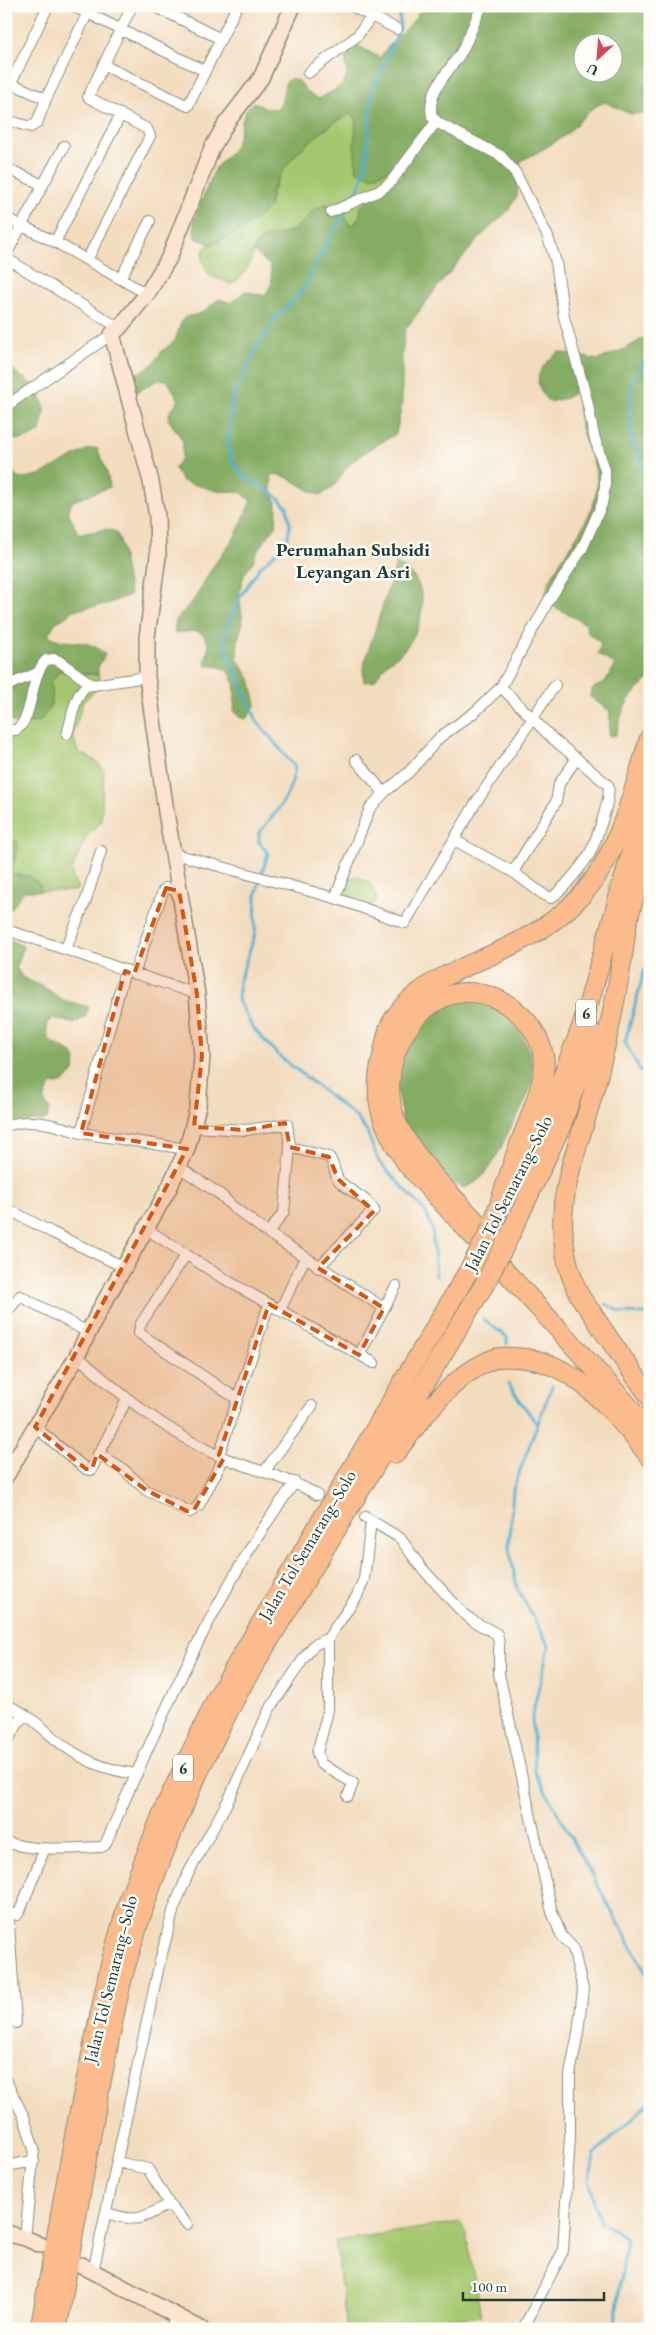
<svg xmlns="http://www.w3.org/2000/svg" width="656" height="2335" font-family="'EB Garamond',serif">
<style>
.green{fill:#a5c770;stroke:#628252}
.forest{fill:#84ac62;stroke:#52744b;fill-rule:evenodd}
.lines{fill:none;stroke-linecap:round;stroke-linejoin:round}
.stream{stroke:#50aecf;stroke-width:3}
.street-tunnel{stroke:#c9bca2;stroke-width:10;stroke-dasharray:10 5;stroke-linecap:butt}
.street-casing{stroke:#898c79;stroke-width:12}
.secondary-casing{stroke:#898c79;stroke-width:18}
.highway-casing{stroke:#898c79;stroke-width:21}
.street{stroke:#fff;stroke-width:10}
.secondary{stroke:#fde4d1;stroke-width:15}
.highway{stroke:#fbbb8d;stroke-width:19}
.highway-bridge-casing{stroke:#898c79;stroke-width:21;stroke-linecap:butt}
.highway-bridge{stroke:#fbbb8d;stroke-width:19}
.marked{fill:#d45610;fill-opacity:0.2;stroke:#d45610;stroke-width:4;stroke-dasharray:10 6;stroke-linejoin:round}
.labels{text-anchor:middle;dominant-baseline:central;stroke-width:5;stroke-linejoin:round;paint-order:stroke}
.shield{fill:#fdfcf7;stroke:#62766e;stroke-width:1}
.shield-label{font-size:16px;font-weight:bold;fill:#1f3d34}
.street-label{font-size:18px;fill:#1f3d34;stroke:#fdfcf7}
.neighbourhood-label{font-size:19px;font-weight:bold;fill:#1f3d34;stroke:#fdfcf7}
</style>
<rect width="100%" height="100%" fill="#fdfcf7"/>
<filter id="ink" filterUnits="userSpaceOnUse"><feTurbulence type="fractalNoise" baseFrequency=".02" numOctaves="2"/><feDisplacementMap in="SourceGraphic" scale="10" xChannelSelector="R" yChannelSelector="G"/><feConvolveMatrix kernelMatrix="1 2 1 2 8 2 1 2 1" color-interpolation-filters="sRGB"/></filter>
<filter id="wash" filterUnits="userSpaceOnUse"><feTurbulence type="fractalNoise" baseFrequency=".0096" numOctaves="4" result="noise"/><feDisplacementMap in="SourceGraphic" scale="20" xChannelSelector="R" yChannelSelector="G"/><feGaussianBlur stdDeviation="1.12" result="paint"/><feColorMatrix in="noise" values="0 0 0 0 0 0 0 0 0 0 0 0 0 0 0 0 0 1.4 0 .05"/><feComposite in="paint" operator="in"/></filter>
<g filter="url(#wash)">
<rect width="100%" height="100%" fill="#f3dcbe"/>
<!-- green -->
<path class="green" d="M352 113 356 120 355 154 387 171 394 166H399L403 174 401 178 362 206 360 215 354 225 349 224 344 217 326 204C313 208 309 218 299 226 286 237 269 234 256 243 252 259 247 277 231 284L209 275C201 258 196 246 219 242L269 207C273 165 317 132 352 113Z
M59 671 98 675 101 682 98 688 83 702 73 735 78 752 95 760 104 770 101 822 87 835 71 872 78 889 74 891H40L41 886 10 874 16 857 6 836V745L15 729 53 692 50 683Z
M357 876 371 884 377 899 375 903 369 905 343 895C342 887 349 878 357 876Z
M460 2222 466 2233 481 2316 381 2329H350L346 2323 335 2241Z"/>
<!-- forest -->
<path class="forest" d="M422 6H650V113L630 114 605 102C588 108 582 120 569 132 560 140 534 155 522 160L518 167 517 196 509 210 482 235 439 285 405 330 402 356V403L396 434C381 443 366 450 352 462 337 476 341 487 319 495 302 489 290 474 272 474L271 487 277 507 276 525 257 552 254 560 244 575 239 593 243 623 238 639 237 658 250 679 256 704 248 717 244 719 239 717 234 710C236 686 237 665 207 666L205 662 209 645 203 634 195 631 174 633 176 620 195 598 212 568 236 535 251 501 241 492 217 491 182 481 174 468 182 458 183 441 168 419 170 411 179 400 167 380C155 377 147 389 135 392L132 377 152 365 162 351 175 341 182 320 186 317 202 313 219 299 231 303 245 291 265 296 272 283 270 265 254 252 256 243C268 235 283 235 296 228 304 223 309 211 319 207 326 203 334 205 341 209L349 224 354 225 360 215 361 206 401 178 403 174 398 166 372 177 357 172 354 146 356 120 351 113 334 122 299 150 283 170 272 190 269 207 256 220 219 242 210 244 195 238C194 233 194 227 194 222 195 216 213 172 216 168 222 159 231 154 236 144 242 130 240 112 254 102L265 108 277 109 282 101 285 83 291 78 300 82 307 92 319 99C326 94 337 90 343 83 354 70 336 61 355 44L380 58C391 39 414 27 422 6ZM584 42H614V72H584Z
M650 334V678C627 698 623 706 616 735L609 736 610 711 590 697C590 686 596 688 603 683 608 679 612 670 616 665L598 654 601 643 587 632 586 624 544 601C550 561 592 531 597 487 599 468 586 447 581 428 578 416 579 402 578 390L566 398 549 402C530 381 538 367 559 352L598 360 627 348Z
M6 361 18 375 26 379 38 390 45 409 40 432C28 437 17 445 6 435Z
M97 448 107 472 110 487 73 501 68 511 78 534 108 529 116 532 120 540 130 595 107 604 74 610 64 618 56 622 48 634C63 648 89 635 105 655L98 667V675L59 671 50 683C56 698 50 710 39 722L17 724 6 719V464L19 479 39 475 88 449Z
M396 564C433 578 426 625 404 650 399 656 391 659 386 665 382 670 378 676 374 681L364 682 363 669 367 655Z
M6 836 18 843 10 874 30 876 41 886 40 891H24L6 915Z
M6 938 23 946 16 967 22 977 47 989 63 1000 89 1007 85 1017 74 1024 53 1018 47 1023 48 1040 72 1053 76 1060 74 1071 65 1082 51 1085C45 1096 41 1100 50 1109L47 1120 17 1122 6 1121Z
M450 1000C460 1001 474 999 484 1002 513 1009 537 1053 532 1081 529 1099 516 1117 508 1133 497 1155 489 1179 464 1188L452 1182 428 1157 403 1123 395 1081 415 1026Z"/>
<g class="lines">
<!-- stream -->
<path class="stream" d="M353 199 361 182 366 165 372 91 400 28 399 6
M349 207 326 245 303 290 274 320 255 351 232 401 228 442 231 459 241 474 274 494 287 507 290 525 287 543 260 567 240 597 226 630 225 647 257 721 295 767C291 797 278 810 259 833V842L268 853 256 895 255 934 239 982 238 1000 253 1028 278 1055 356 1117 367 1132 379 1162 425 1211 432 1228 436 1276
M650 353 635 375 631 393 632 438 650 482
M650 964 644 972 625 1042 638 1067 650 1080
M606 1304 623 1313 648 1314 650 1312
M483 1319 507 1337V1344
M508 1384 537 1424
M552 1386 513 1489 509 1548 517 1588 549 1646 532 1715 535 1772 650 1980
M614 2329 627 2238 600 2222 589 2179 595 2154 650 2102"/>
</g>
</g>
<g filter="url(#ink)">
<g class="lines">
<!-- street-tunnel -->
<path class="street-tunnel" d="M580 877 650 897"/>
<!-- street casing -->
<g class="street-casing">
<path id="street" d="M73 6 205 71
M154 6 221 39
M351 6 397 29
M6 12 9 6
M103 65 188 106 237 6
M308 73 357 36 379 6
M6 81 46 99 91 6
M11 83 48 6
M6 120 31 127 37 123 46 99
M6 168 43 185 6 255
M43 185 64 146
M331 212 379 191 390 183 436 122
M6 218 55 242 147 294
M55 242 121 114
M6 258 119 328
M87 260 150 136 147 129 88 97 132 6
M121 278 150 221
M6 406 112 334
M6 686 37 673
M6 730H16C35 716 28 680 46 660L54 659 59 661 91 684
M67 734C72 719 74 696 86 686L147 677
M356 760 384 793
M454 840 513 872 544 895 551 898C562 891 583 865 590 853 596 840 612 797 608 785L552 738 501 687
M175 854 335 898 405 923 475 804 555 685
M513 872 556 802 559 784 577 758
M335 898 370 808 385 792 409 772 440 737 475 712 501 687 549 600 582 549 602 504 605 486V470L594 436 587 400 564 317 556 262 548 237 515 172 501 156 440 124 432 117C426 89 451 71 463 49 470 35 475 20 482 6
M6 930C71 950 133 974 197 994
M66 948 86 900 101 851
M125 971 81 1133 187 1149
M134 974 163 891 166 888 179 891
M6 1126C33 1117 55 1125 81 1133
M194 1127 246 1130 287 1124 290 1147 284 1212 268 1233
M290 1147 329 1157C335 1164 334 1176 340 1182 351 1192 366 1197 374 1210L318 1268
M179 1167 221 1195 232 1206 268 1233 384 1308
M6 1208 51 1232 124 1267
M145 1228 221 1277 374 1363
M185 1256 140 1325 139 1333 237 1399
M280 1310 305 1258
M6 1313 20 1296 88 1332
M359 1355 396 1286
M77 1356C120 1394 164 1430 217 1455 251 1470 285 1475 317 1495
M35 1427 86 1469 91 1470 127 1399
M98 1454 124 1470 146 1490 190 1512 198 1507 224 1458
M219 1455 269 1304
M264 1472 312 1406
M365 1517 400 1538 420 1566 461 1611 473 1621 497 1634 499 1644V1674L552 1912 561 1935 573 1948 583 1989 578 2033 570 2074V2136L563 2251 523 2329
M328 1638V1711L317 1753 321 1764 353 1783 348 1796
M6 1705C25 1712 39 1725 54 1738 79 1759 104 1770 137 1774
M6 1743 24 1714
M6 1842C35 1852 70 1848 101 1847L105 1845C160 1720 214 1592 295 1482
M6 1912 17 1915 20 1911 45 1848
M8 1912 16 2023
M6 2081 24 2117 34 2149 25 2238
M117 2162 148 2169 169 2204
M6 2166 34 2161
M107 2213C138 2223 141 2219 169 2204L187 2224
M93 2272 160 1961 174 1908 188 1874 229 1799 269 1710 304 1658 314 1645 328 1638 357 1596 364 1579 371 1521
M173 2329 174 2313"/>
</g>
<!-- secondary casing -->
<g class="secondary-casing">
<path id="secondary" d="M6 1476 77 1356 98 1313 168 1190 187 1149 198 1106 202 1056 197 994 166 812 147 677V637L158 556 157 516 151 482 112 334 119 328 147 294 169 258 212 148 227 122 261 78 293 6
M6 2233 25 2238 41 2245
M81 2265 201 2329"/>
</g>
<!-- highway casing -->
<g class="highway-casing">
<path id="highway" d="M650 737C633 791 619 856 579 898 562 916 540 931 518 942 476 965 418 978 392 1022 386 1032 385 1047 382 1058 371 1101 384 1129 407 1164L625 1402 650 1433
M627 923C620 981 608 1040 592 1097 573 1166 546 1216 576 1288 579 1297 586 1305 592 1313 610 1342 631 1369 650 1397
M624 933 650 841
M521 1173 543 1128 583 1023 650 787
M493 1224C501 1199 509 1174 518 1149 526 1126 547 1080 544 1058 537 1015 488 980 445 997 401 1015 380 1073 394 1116 407 1155 469 1213 498 1245
M509 1237 561 1126 593 1034
M395 1454C420 1420 455 1371 497 1358 504 1356 513 1358 520 1358 576 1361 617 1416 650 1457
M40 2329 75 2133 110 1966 129 1899 165 1807 218 1696 472 1265
M57 2329C72 2243 86 2157 103 2072 110 2039 115 2005 124 1972 152 1869 194 1774 245 1680L484 1285"/>
</g>
<!-- street -->
<use href="#street" class="street"/>
<!-- secondary -->
<use href="#secondary" class="secondary"/>
<!-- highway -->
<use href="#highway" class="highway"/>
<!-- highway-bridge casing -->
<g class="highway-bridge-casing">
<path id="highway-bridge" d="M472 1265 492 1227
M484 1285 509 1237"/>
</g>
<!-- highway-bridge -->
<use href="#highway-bridge" class="highway-bridge"/>
</g>
</g>
<!-- marked area -->
<path class="marked" d="M166 888 179 891 197 994 202 1056 194 1127 246 1130 285 1123 290 1147 329 1157 338 1179 374 1211 318 1268 384 1308 359 1355 269 1304 219 1455 224 1458 194 1510 187 1511 146 1490 97 1454 92 1469H86L35 1427 187 1149 81 1133 125 971 134 974Z"/>
<g class="labels">
<!-- shield labels -->
<g class="shield">
<rect x="576" y="999.5" width="20" height="27" rx="4"/>
<rect x="173" y="1754.5" width="20" height="27" rx="4"/>
</g>
<g class="shield-label">
<text x="586" y="1013">6</text>
<text x="183" y="1768">6</text>
</g>
<!-- street labels -->
<g class="street-label">
<text transform="translate(508 1193) rotate(-63)">Jalan Tol Semarang–Solo</text>
<text transform="translate(307 1545) rotate(-59)">Jalan Tol Semarang–Solo</text>
<text transform="translate(110 1979) rotate(-76)">Jalan Tol Semarang–Solo</text>
</g>
<!-- neighbourhood labels -->
<g class="neighbourhood-label">
<text x="353" y="549">Perumahan Subsidi<tspan x="353" dy="22">Leyangan Asri</tspan></text>
</g>
</g>
<!-- margin -->
<rect width="656" height="2335" fill="none" stroke="#fdfcf7" stroke-width="25"/>
<!-- north arrow -->
<g transform="translate(598 58) rotate(206)"><circle r="24" fill="#fdfcf7" stroke="#a4b0a9"/>
<path d="M0-4L9 19L0 12L-9 19Z" fill="#d1495b"/>
<text y="-8" font-size="14" font-weight="bold" text-anchor="middle" fill="#1f3d34">U</text>
</g>
<!-- scale -->
<path d="M463 2292v8h141v-8" fill="none" stroke="#1f3d34" stroke-width="2.5"/>
<text x="471" y="2292" font-size="15" fill="#1f3d34" stroke="#fdfcf7" stroke-width="4" paint-order="stroke">100 m</text>
</svg>
